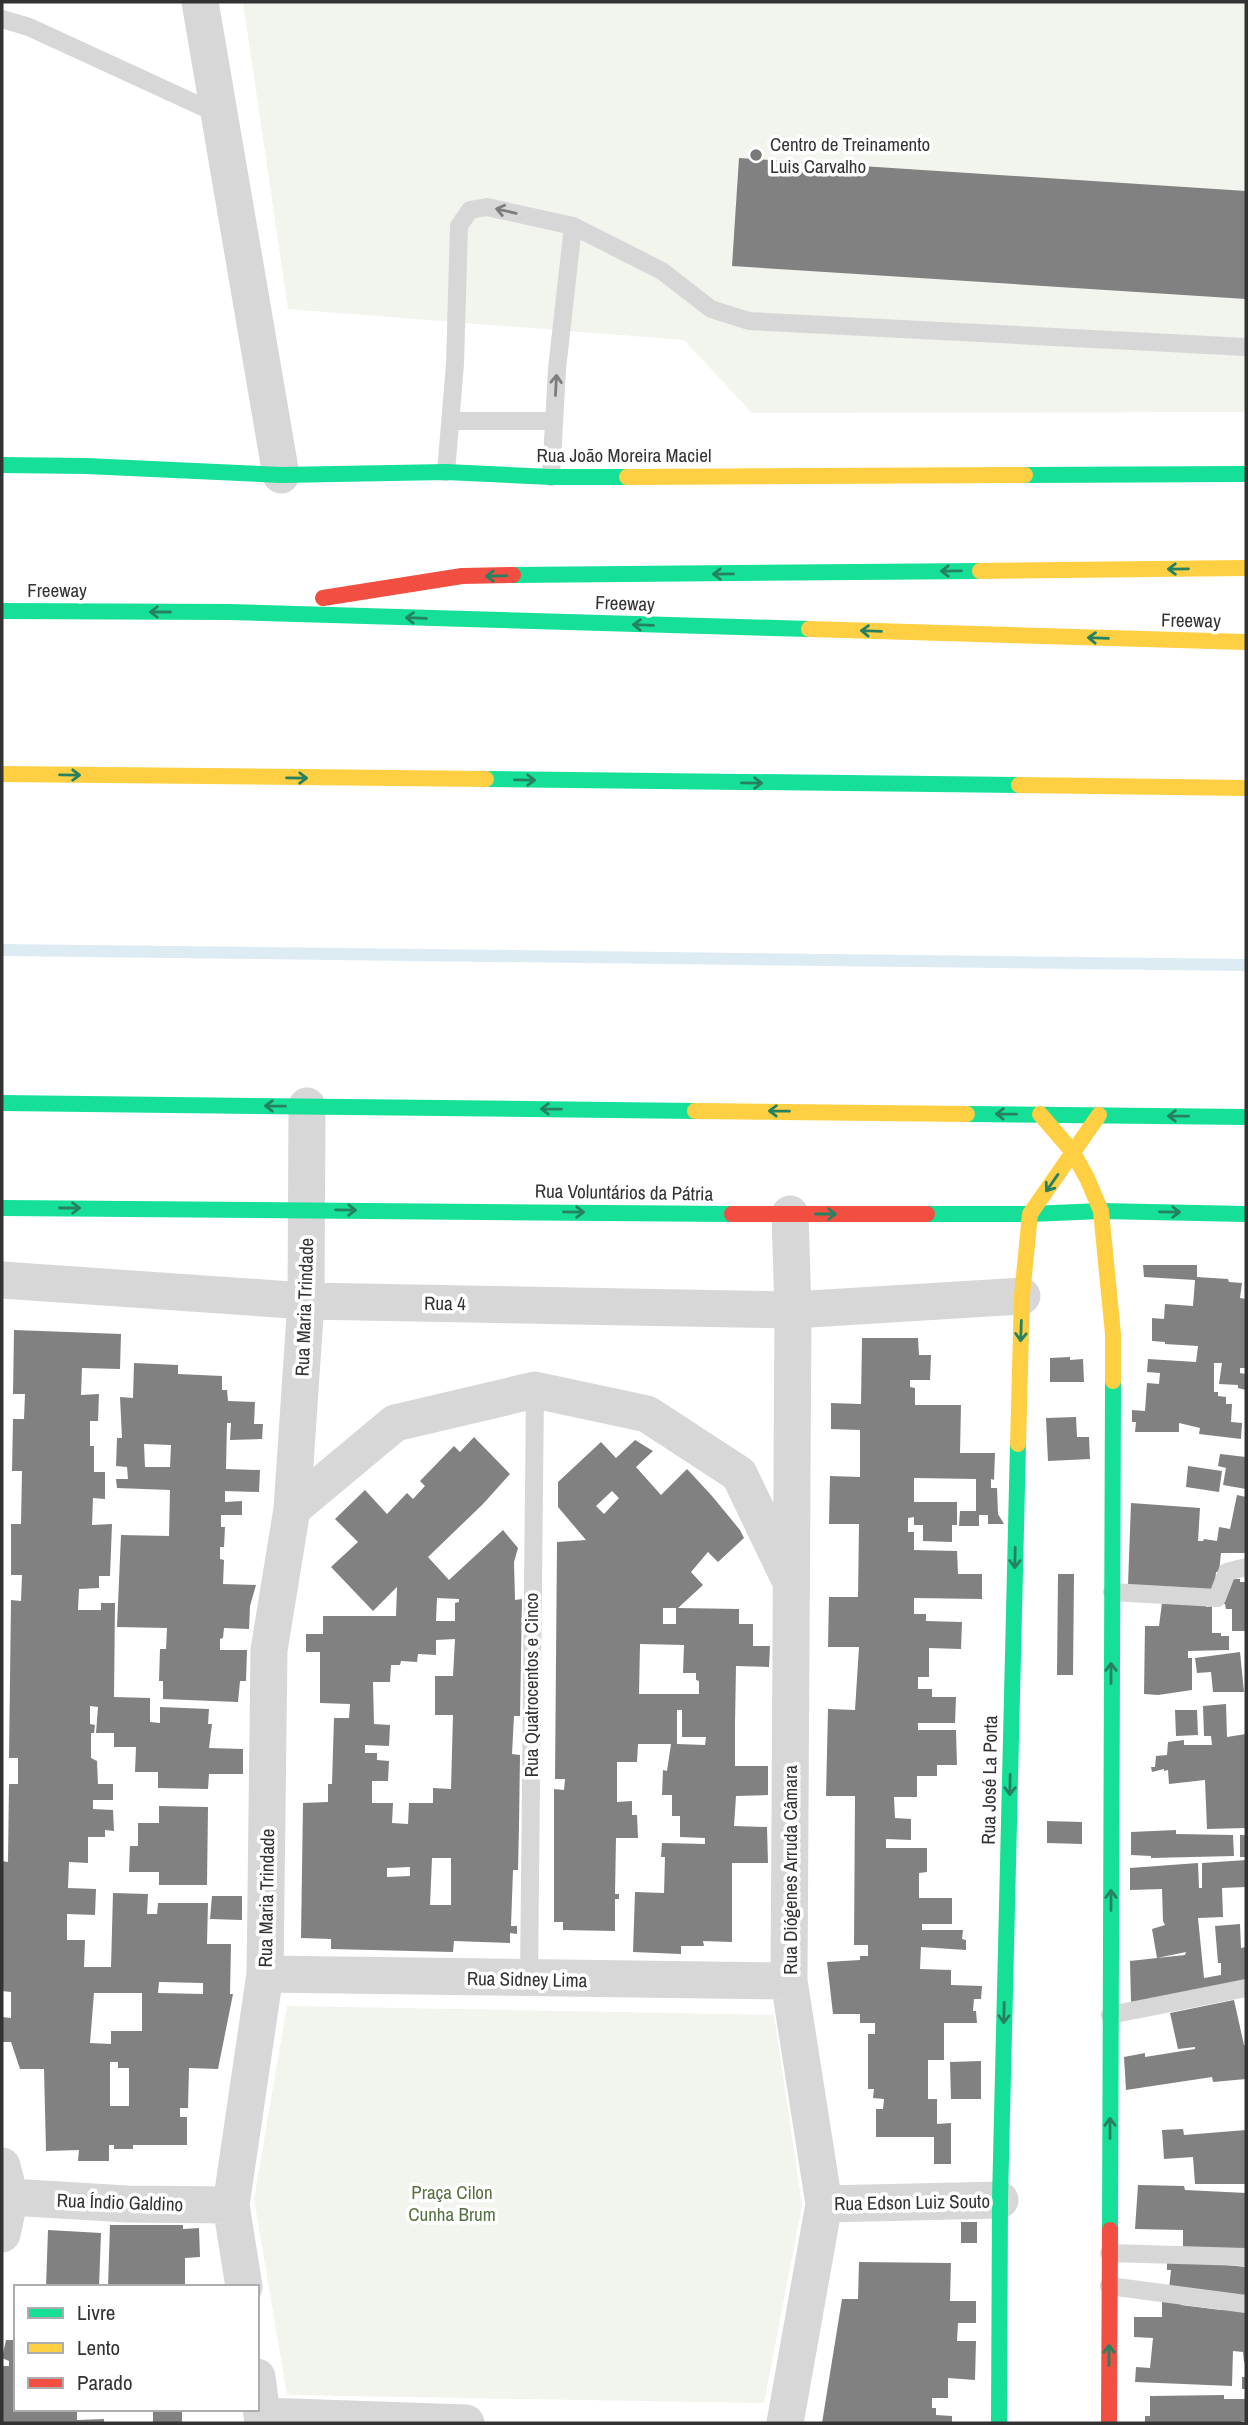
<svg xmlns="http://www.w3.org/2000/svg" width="1248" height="2425" font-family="'Archivo Narrow',sans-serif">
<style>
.green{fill:#f1f5ed}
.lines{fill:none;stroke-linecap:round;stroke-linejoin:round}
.stream{stroke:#ddebf3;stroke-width:12}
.building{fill:#818181;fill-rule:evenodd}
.lane{stroke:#d7d7d7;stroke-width:18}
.street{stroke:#d7d7d7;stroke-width:37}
.fast{stroke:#16e098;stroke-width:16}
.slow{stroke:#ffcf43;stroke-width:16}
.jam{stroke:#f24e42;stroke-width:16}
.oneway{stroke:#7d7d7d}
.oneway2{stroke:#268160}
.poi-dot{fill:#7a7a7a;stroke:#fff;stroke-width:2.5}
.labels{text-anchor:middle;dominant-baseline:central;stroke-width:7;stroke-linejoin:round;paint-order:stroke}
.poi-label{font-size:19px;fill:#333;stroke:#fff;text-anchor:start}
.street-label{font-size:19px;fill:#333;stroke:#fff}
.park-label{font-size:19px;fill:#56703f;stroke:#fff}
</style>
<rect width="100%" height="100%" fill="#fff"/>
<!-- green -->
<path class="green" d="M243 2H1246V412L752 413 684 340 288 309Z
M287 2006 774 2015 802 2205 764 2403 287 2395 254 2199Z"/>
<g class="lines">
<!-- stream -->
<path class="stream" d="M2 950 1246 965"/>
</g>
<!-- building -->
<path class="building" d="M739 158 1246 191V299L732 266Z
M1143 1265H1197V1277L1228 1279 1229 1282 1242 1283 1240 1298 1246 1299V1368H1240V1373L1246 1374V1390L1238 1388V1385L1219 1384 1222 1363H1214V1392H1218V1396L1226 1397V1404H1232L1231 1422 1242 1423 1241 1439 1199 1434 1200 1428 1179 1423V1432H1135L1136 1422H1132V1410L1145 1411 1147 1383 1159 1384 1160 1373 1147 1372 1148 1359 1196 1362 1198 1346 1165 1344V1342L1152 1341V1318L1164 1319 1165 1304 1193 1306 1195 1280 1144 1277Z
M14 1330 121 1334 120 1369 82 1368 81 1395 99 1394 98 1421H90V1446H94V1472H105V1499L93 1498 92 1525 112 1524 110 1576H99V1588L79 1589 78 1610H101V1603H115L114 1697 150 1698V1722L160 1723V1707L209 1709 208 1724H212L209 1748 243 1749V1774H209L208 1789 158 1788V1772H135L136 1747H114V1733H96L98 1707 90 1706V1724L95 1725 94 1733H91V1758L97 1761 98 1784H113V1800H93V1809L113 1810 114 1831 105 1830V1837H88V1863L69 1862 68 1888 96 1889 95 1915 67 1914V1940H85L84 1967H111L113 1893 148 1894 147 1914H157L158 1903H208L207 1944H231L230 1994H233L218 2069 189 2068 188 2108H180V2117H187V2145H133V2149H114V2145H109V2161H78L79 2150 46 2151 44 2069H20L11 2042H2V2017L11 2018V1992L2 1991V1861L8 1862 9 1784H18V1758H9L11 1600 21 1601 22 1575H11V1524H21L22 1471H12L13 1419H24L25 1394H13ZM159 1982 203 1983V1994L158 1993ZM94 1993H142V2031H111V2044L90 2043ZM110 2062H118V2068H129V2106H110Z
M862 1338H918L919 1355H931L930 1380H910V1387L915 1388V1405H961L960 1453H995L994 1480 991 1479V1488H997L998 1514 1004 1524H988V1515H979V1526H959L960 1511H976V1479L914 1478V1502H957V1525H952V1542L923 1541V1525H914V1517L908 1518V1532H914V1550L957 1551 958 1574H982V1599L914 1598V1614H926V1621L962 1622 961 1649 929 1648V1677H918V1689H932V1697H956L955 1723H918V1730H956L957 1765H937V1776H917V1797H894L895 1818 911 1819V1840L886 1839V1848H927V1872L919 1873V1898H952V1924H922V1930H963L962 1939 966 1940V1950L921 1947 920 1969 951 1970V1985L982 1986 981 1999H974L973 2011H976L977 2023H944V2060H928V2099H937V2124L951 2123V2164H934V2137H876V2109H883L884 2099 873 2098 874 2089H868V2034H875V2023H860V2014H833L827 1962 860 1960V1956H868V1945H854L855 1796H826L828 1709 855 1710 859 1647H828L829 1597H858L859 1524H829L830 1476 860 1477V1430L831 1429V1403L861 1404Z
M1070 1357V1360L1083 1359 1084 1382H1050V1358Z
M134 1363 178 1365V1374L222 1376V1390H227L228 1401 255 1402 254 1424H263L262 1439 230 1440 231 1423H227L226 1469 260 1470 259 1492 225 1491V1502L242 1501V1515H221V1527H225L224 1547H220V1559L224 1560 223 1584 256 1585 250 1606 249 1629 224 1628 223 1638 220 1639V1650H247L246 1681H240L238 1702 163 1699V1681H159L160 1649H166L167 1628 117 1627 121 1535 169 1536 170 1490 117 1488 116 1479H128L127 1467 116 1466 117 1438H122L120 1397 133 1398ZM144 1444 171 1445 170 1467H145Z
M1076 1417 1077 1437H1089L1090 1459 1048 1461 1046 1418Z
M474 1437 510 1474 483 1504 428 1557 449 1580 503 1530 518 1548 514 1562 515 1600 522 1599 520 1716H514L512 1754 520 1755 519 1826 518 1870H513L511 1926H517V1934L510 1933V1943L454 1941 453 1952 331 1949V1939L301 1938 303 1803 328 1802V1784H332L334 1718H349L350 1704 320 1703V1652H306V1634H323V1616H396L397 1587 373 1611 331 1567 358 1542 335 1519 365 1490 387 1514 407 1493 413 1499 425 1486 420 1481 454 1446 460 1452ZM437 1598 459 1599V1602L455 1603V1621H436ZM455 1639 453 1676H435V1715H453L451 1789 433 1788V1803H409L408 1824 392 1823 393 1803H372V1781H388L389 1761 377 1760V1753H365V1745L389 1746 390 1725 374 1724 373 1682H390L391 1665H400L401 1661 417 1662 418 1654 436 1655V1640ZM432 1858H451V1905H430ZM410 1867V1876L387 1877V1868Z
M635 1440 653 1451 636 1467 661 1495 687 1469 712 1496 740 1530 744 1538 718 1562 708 1552 691 1572 703 1585 678 1608 739 1609V1624H753V1646H770L769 1667 736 1666 735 1723V1766H768V1795L736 1796 734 1826 767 1827 768 1863H732V1942L703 1941 704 1946H681V1954L633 1952 635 1892 664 1893 665 1857H661L662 1843 705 1844V1838L680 1837V1816H672V1795H662L663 1770 667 1771 671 1744H638L637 1762H617V1802L632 1801V1815H637L638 1838H616L615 1894H619V1899H615V1931L563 1930V1922H554V1789L564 1790 565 1779H555L557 1542 586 1540 558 1507V1482L601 1442 616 1458ZM612 1491 619 1498 604 1514 596 1506ZM663 1608H676V1624H663ZM640 1644 684 1645 683 1673H696V1680L699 1681V1694H639ZM677 1710H682V1737H706L705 1745 677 1744Z
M1220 1454 1246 1457V1489L1223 1485 1226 1468 1218 1466Z
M1188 1466 1222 1471 1219 1492 1186 1487Z
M1237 1495 1246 1497V1553H1221L1219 1572H1216L1214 1595 1128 1585 1131 1503 1200 1508 1198 1541H1203L1204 1539 1217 1541 1219 1527 1230 1529Z
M1058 1574H1074L1073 1675H1057Z
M1231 1579H1240V1582H1246V1631H1232V1609H1226L1225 1604H1222L1223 1590H1230Z
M1162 1603 1206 1604V1607L1212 1606V1633H1221V1636H1229V1650L1188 1651V1658H1192V1690L1158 1695 1144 1694 1145 1626H1159Z
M1240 1652 1244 1692H1213L1211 1672 1197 1673 1195 1658Z
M1226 1704 1227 1737 1246 1734V1828L1207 1829 1205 1780 1169 1784 1168 1770 1164 1771V1769L1152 1772 1151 1767H1155L1156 1756 1167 1755 1168 1742 1184 1740V1745H1212L1211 1736H1204L1203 1706Z
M1175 1710H1197L1198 1735 1176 1736Z
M159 1806 208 1807 207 1885H159V1872H129L130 1846H138V1823H159Z
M1047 1821 1082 1822V1844L1047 1843Z
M1176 1830V1834L1233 1835 1234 1856 1151 1858V1856L1131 1855V1832Z
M1240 1835H1246V1857H1240Z
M1246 1860V1887L1222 1888 1223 1917 1198 1918 1204 1978 1221 1975V1963H1218L1215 1926 1240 1924 1241 1948 1246 1947V1984L1131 2002 1130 1961 1157 1958 1152 1929 1165 1925 1163 1921 1162 1889 1130 1890V1868L1198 1863 1199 1888H1202V1863ZM1186 1952 1185 1955 1157 1958Z
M212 1896H242V1920L210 1919Z
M1234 2000 1244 2045H1246V2079L1213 2082 1212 2077 1126 2090 1124 2057 1145 2053V2057L1195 2049V2047L1178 2049 1170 2013Z
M981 2061V2099H951L950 2062Z
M1183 2129 1184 2135 1246 2130V2184H1195L1193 2157 1164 2159 1162 2130Z
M1138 2185 1184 2186 1185 2190 1246 2193V2251L1183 2249V2230L1135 2229Z
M961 2222H977V2243H961Z
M110 2225H183V2229L199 2228 200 2257 185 2258V2286L108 2287Z
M48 2230 101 2233 99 2287H46Z
M1167 2259 1246 2267V2298L1169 2289 1171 2270H1167Z
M859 2262 951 2263 950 2301H976V2323H958L957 2341H976L975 2380 948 2378V2398H932V2408H936V2415L952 2416V2423H822L842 2299H858Z
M1162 2301 1180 2302 1181 2305 1221 2310V2306L1246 2309V2362H1244L1243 2352 1233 2351 1232 2386 1135 2382 1136 2367 1150 2368 1153 2338 1134 2337V2317H1162Z
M6 2340H16V2409H77V2420L104 2419V2423H2V2366H9V2361L2 2358Z
M1242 2377H1246V2389H1242Z
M1224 2395V2399H1246V2421H1241L1242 2423H1145V2416H1150V2396Z
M153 2409H182V2423H153Z"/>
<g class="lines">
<!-- lane -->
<path class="lane" d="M2 19 29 27 218 114
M451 421H554
M446 472 455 364 459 226 470 210 487 207 573 226 662 271 711 309 749 321 1246 347
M551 477 557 369 573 226
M1112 1592 1217 1598 1227 1572 1246 1567
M529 1980 535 1390
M1110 2015 1246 1988
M1109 2253 1246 2257
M1109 2286 1246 2304"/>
<!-- street -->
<path class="street" d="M200 2 281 475
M2 1280 306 1301 793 1310 790 1214
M292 1509 395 1423 535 1390 647 1414 739 1474 788 1576
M265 1974 789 1981
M2 2166 10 2197 2 2234
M10 2197 127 2204 231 2205
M824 2204 1000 2200
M244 2287 231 2205 265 1974 269 1650 292 1509 306 1301 307 1106
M257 2377 263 2423
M263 2416 466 2423
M785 2423 824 2204 789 1981 793 1310 1022 1296"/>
<!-- fast -->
<path class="fast" d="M2 465 86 466 281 475 446 472 551 477H627
M1025 475 1246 474
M513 575 980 571
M2 611 229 612 809 629
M486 779 1019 785
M2 1103 695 1111
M967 1114 1246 1117
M2 1208 732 1214
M927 1214H1030L1101 1211 1246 1214
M1110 2230 1113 1381
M999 2423 1000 2200 1018 1444"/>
<!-- slow -->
<path class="slow" d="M627 477 1025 475
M980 571 1246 568
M809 629 1246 642
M2 774 486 779
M1019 785 1246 788
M695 1111 967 1114
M1040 1114 1072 1151 1087 1178 1101 1211 1113 1334V1381
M1018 1444 1022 1296 1030 1214 1099 1115"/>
<!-- jam -->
<path class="jam" d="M323 598 462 576 513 575
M732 1214H927
M1109 2423 1110 2230"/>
</g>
<!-- one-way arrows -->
<defs><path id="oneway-shaft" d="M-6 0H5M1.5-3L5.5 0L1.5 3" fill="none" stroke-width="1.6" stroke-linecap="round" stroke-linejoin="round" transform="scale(1.75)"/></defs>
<g class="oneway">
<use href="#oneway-shaft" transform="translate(506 211) rotate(-167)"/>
<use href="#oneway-shaft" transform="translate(556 385) rotate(-87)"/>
</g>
<g class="oneway2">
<use href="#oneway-shaft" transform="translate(1178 569) rotate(179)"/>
<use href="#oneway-shaft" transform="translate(951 571) rotate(179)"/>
<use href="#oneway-shaft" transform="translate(723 574) rotate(179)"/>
<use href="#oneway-shaft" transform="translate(496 576) rotate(179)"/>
<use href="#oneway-shaft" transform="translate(160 612) rotate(-180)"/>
<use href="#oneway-shaft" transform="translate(416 618) rotate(-178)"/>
<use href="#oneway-shaft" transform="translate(643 625) rotate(-178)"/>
<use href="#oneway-shaft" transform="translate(871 631) rotate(-178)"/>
<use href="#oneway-shaft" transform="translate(1098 638) rotate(-178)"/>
<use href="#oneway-shaft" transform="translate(70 775) rotate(1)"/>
<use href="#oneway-shaft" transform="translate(297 778) rotate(1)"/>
<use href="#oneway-shaft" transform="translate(525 780) rotate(1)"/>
<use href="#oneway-shaft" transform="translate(752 783) rotate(1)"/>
<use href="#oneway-shaft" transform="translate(275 1106) rotate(-179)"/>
<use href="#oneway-shaft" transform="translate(551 1109) rotate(-179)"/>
<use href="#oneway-shaft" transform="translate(779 1111) rotate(-179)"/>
<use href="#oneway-shaft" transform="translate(1006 1114) rotate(-179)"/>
<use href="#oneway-shaft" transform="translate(1178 1116) rotate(-179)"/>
<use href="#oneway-shaft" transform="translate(1052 1183) rotate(125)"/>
<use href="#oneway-shaft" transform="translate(70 1208)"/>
<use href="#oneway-shaft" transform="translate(346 1210) rotate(1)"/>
<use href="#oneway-shaft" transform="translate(574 1212) rotate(1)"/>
<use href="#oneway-shaft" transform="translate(1170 1212) rotate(1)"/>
<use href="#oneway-shaft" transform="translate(826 1214)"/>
<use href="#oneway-shaft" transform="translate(1021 1331) rotate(92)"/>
<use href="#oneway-shaft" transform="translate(1015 1558) rotate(91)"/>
<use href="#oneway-shaft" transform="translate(1111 1673) rotate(-90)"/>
<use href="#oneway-shaft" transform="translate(1010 1785) rotate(91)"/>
<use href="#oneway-shaft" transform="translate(1111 1900) rotate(-90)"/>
<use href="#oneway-shaft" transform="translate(1004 2013) rotate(91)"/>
<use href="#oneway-shaft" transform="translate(1110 2128) rotate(-90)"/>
<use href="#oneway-shaft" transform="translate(1109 2355) rotate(-90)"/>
</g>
<!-- markers -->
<circle class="poi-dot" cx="756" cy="155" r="7"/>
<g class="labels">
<!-- poi labels -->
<g class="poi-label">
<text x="770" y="144">Centro de Treinamento<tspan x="770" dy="22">Luis Carvalho</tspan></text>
</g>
<!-- street labels -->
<g class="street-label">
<text x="624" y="455">Rua João Moreira Maciel</text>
<text x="57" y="590">Freeway</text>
<text transform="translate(625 603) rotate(2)">Freeway</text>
<text transform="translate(1191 620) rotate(1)">Freeway</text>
<text transform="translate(624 1192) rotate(1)">Rua Voluntários da Pátria</text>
<text transform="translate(445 1303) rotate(1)">Rua 4</text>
<text transform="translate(304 1307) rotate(-88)">Rua Maria Trindade</text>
<text transform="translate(531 1685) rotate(-90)">Rua Quatrocentos e Cinco</text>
<text transform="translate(989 1780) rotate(-89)">Rua José La Porta</text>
<text transform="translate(790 1870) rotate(-90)">Rua Diógenes Arruda Câmara</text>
<text transform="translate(266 1898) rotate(-89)">Rua Maria Trindade</text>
<text transform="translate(527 1979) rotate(1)">Rua Sidney Lima</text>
<text transform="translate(120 2202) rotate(2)">Rua Índio Galdino</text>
<text transform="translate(912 2202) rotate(-1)">Rua Edson Luiz Souto</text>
</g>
<!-- park labels -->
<g class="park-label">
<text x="452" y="2192">Praça Cilon<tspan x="452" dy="22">Cunha Brum</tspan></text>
</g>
</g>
<!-- border -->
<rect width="1248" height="2425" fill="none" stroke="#333333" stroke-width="7"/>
<!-- legend -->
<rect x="14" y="2285" width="245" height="126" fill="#ffffff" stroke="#adadad" stroke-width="2"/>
<rect x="28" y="2308" width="35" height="10" fill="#16e098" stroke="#adadad" stroke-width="2"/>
<text x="77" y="2320" font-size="21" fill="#333333">Livre</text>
<rect x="28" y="2343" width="35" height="10" fill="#ffcf43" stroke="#adadad" stroke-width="2"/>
<text x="77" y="2355" font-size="21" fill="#333333">Lento</text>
<rect x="28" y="2378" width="35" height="10" fill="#f24e42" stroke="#adadad" stroke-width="2"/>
<text x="77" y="2390" font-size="21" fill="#333333">Parado</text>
</svg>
